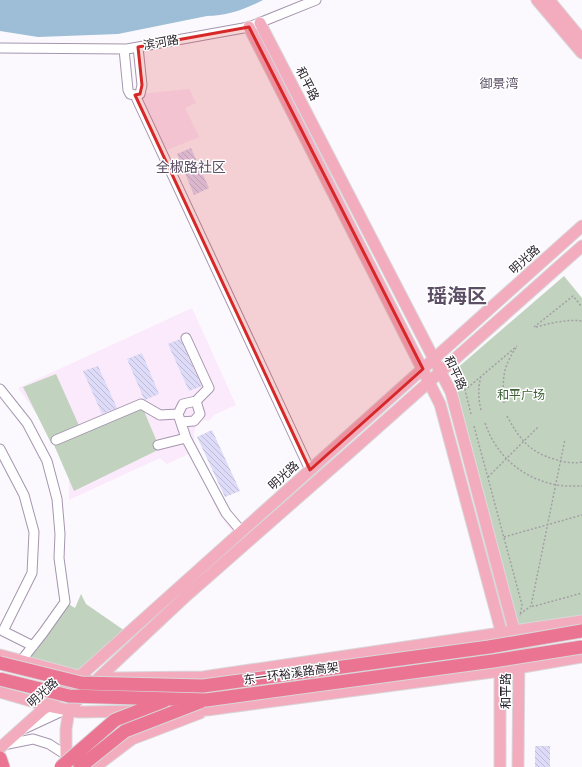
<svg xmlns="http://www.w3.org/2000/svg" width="582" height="767" font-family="'Source Sans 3','Noto Sans SC',sans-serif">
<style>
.education{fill:#fbeafc}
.park{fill:#c1d3be}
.water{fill:#9dbed6}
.building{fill:url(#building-back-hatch)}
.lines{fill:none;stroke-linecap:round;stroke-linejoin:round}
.minor-casing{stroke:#a596af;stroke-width:11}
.major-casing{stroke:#d8d7d9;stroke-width:13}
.highway-casing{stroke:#d8d7d9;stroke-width:15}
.path{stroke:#a39fa6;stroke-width:1.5;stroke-dasharray:2 2;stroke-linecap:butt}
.minor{stroke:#fff;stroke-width:9}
.major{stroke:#f3acbe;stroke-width:11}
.highway{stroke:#eb7492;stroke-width:13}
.highway-bridge-casing{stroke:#d8d7d9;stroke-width:15;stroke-linecap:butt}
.highway-bridge{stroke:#eb7492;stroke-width:13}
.marked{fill:#d62828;fill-opacity:0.2;stroke:#d62828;stroke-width:3;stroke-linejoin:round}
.labels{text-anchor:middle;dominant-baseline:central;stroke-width:3;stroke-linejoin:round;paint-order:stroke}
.street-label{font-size:12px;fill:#29232d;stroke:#fff}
.park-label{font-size:12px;fill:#3c6034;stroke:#fff}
.neighbourhood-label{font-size:13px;fill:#5b4e65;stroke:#fff}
.quarter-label{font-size:14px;fill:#5b4e65;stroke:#fff}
.town-label{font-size:20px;font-weight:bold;fill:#5b4e65;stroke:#fff}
</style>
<defs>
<pattern id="building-back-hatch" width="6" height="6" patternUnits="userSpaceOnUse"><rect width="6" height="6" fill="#dddbf8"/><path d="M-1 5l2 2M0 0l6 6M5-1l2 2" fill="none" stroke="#bebcd5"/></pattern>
</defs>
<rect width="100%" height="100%" fill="#fcf9fe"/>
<!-- education -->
<path class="education" d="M189 89 196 103 185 108 199 137 162 152 135 95 140 94Z
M192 308 236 405 214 415 209 421 204 420 201 422 196 427 194 433V440L228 509 246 528 236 537 219 514 191 453 167 464 160 458 69 500V476L47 428 18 388Z"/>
<!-- park -->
<path class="park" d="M564 276 582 298V621L514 631 518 622 456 386 455 370Z
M56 374 81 430 51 443 23 387Z
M141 404 160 449 74 491 54 445Z
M81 594 86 604 128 633 81 676 21 661 65 602 75 608Z"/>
<!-- water -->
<path class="water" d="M0 0H263C246 9 226 16 207 16L118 34 38 37 0 31Z"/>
<!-- building -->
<path class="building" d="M191 148 209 188 194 195 177 154Z
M180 339 202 386 189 391 168 344Z
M142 353 159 394 145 400 144 399 127 359Z
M98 366 117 408 102 414 83 371Z
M212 430 240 491 225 497 197 437Z
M535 746H550V767H535Z"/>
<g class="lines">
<!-- minor casing -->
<g class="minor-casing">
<path id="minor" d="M0 48 127 49 249 27 316 0
M124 49 128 90 130 94 135 95 140 94 142 85 138 47
M135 95 310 470
M0 389 27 423 47 461 57 499 60 534 59 558 65 602 43 633 21 661
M178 414 183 404 196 401
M181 422 194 421 200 414 196 401 209 388 186 338
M56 440 141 404 160 415 178 414 186 438 226 513 242 532
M158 445 186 438
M0 449 24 495 34 532 32 573 3 631 33 646
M26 728 69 708
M3 745 33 739 49 744 66 755"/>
</g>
<!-- major casing -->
<g class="major-casing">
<path id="major" d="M537 0 582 53
M549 0 582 40
M260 23 451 392 519 649 518 767
M249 27 440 404 500 627V767
M0 655 86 678
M113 678 203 677 582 621
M0 692 48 706 79 712 207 710 500 671 582 657
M0 748 582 226
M68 767 66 755V729L69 710 87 689 186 596 349 453 582 246
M95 767 132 739 200 713"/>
</g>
<!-- highway casing -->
<g class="highway-casing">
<path id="highway" d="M0 758 3 767"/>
</g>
<!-- path -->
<path class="path" d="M534 327 573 296 582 307
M536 327C551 323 567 319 582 321
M504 403C503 390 502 374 508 362 510 357 513 352 516 348
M481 410C478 398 478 388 481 376
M471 414 465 390 517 346
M507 416C519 438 529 452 554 459 563 462 573 464 582 462
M485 423C497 459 528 483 566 486 571 486 577 486 582 486
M474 426 522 605 520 616
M488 477 539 426
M504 537 582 515
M532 606H535L582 593
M520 614 531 606 565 439"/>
<!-- minor -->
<use href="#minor" class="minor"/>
<!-- major -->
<use href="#major" class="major"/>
<!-- highway -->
<use href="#highway" class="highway"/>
<!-- highway-bridge casing -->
<g class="highway-bridge-casing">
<path id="highway-bridge" d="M0 663 81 683 203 686 489 647 582 631
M0 679 69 696 206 700 493 661 582 647
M61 767 115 720 164 701
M80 767 125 731 200 702"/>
</g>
<!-- highway-bridge -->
<use href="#highway-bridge" class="highway-bridge"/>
</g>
<!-- marked area -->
<path class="marked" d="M249 27 423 369 310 470 135 95 140 94 142 85 138 47Z"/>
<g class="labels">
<!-- street labels -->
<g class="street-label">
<text transform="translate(161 43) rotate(-10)">滨河路</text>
<text transform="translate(307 84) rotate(63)">和平路</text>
<text transform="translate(525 260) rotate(-42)">明光路</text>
<text transform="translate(455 373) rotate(65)">和平路</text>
<text transform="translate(284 476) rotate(-42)">明光路</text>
<text transform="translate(291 674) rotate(-8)">东一环裕溪路高架</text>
<text transform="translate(506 691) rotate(-90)">和平路</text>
<text transform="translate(43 693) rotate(-42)">明光路</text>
</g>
<!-- park labels -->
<g class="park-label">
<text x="521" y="395">和平广场</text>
</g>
<!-- neighbourhood labels -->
<g class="neighbourhood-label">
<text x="499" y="84">御景湾</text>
</g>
<!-- quarter labels -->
<g class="quarter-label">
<text x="191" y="168">全椒路社区</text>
</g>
<!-- town labels -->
<g class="town-label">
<text x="457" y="297">瑶海区</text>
</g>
</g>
</svg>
